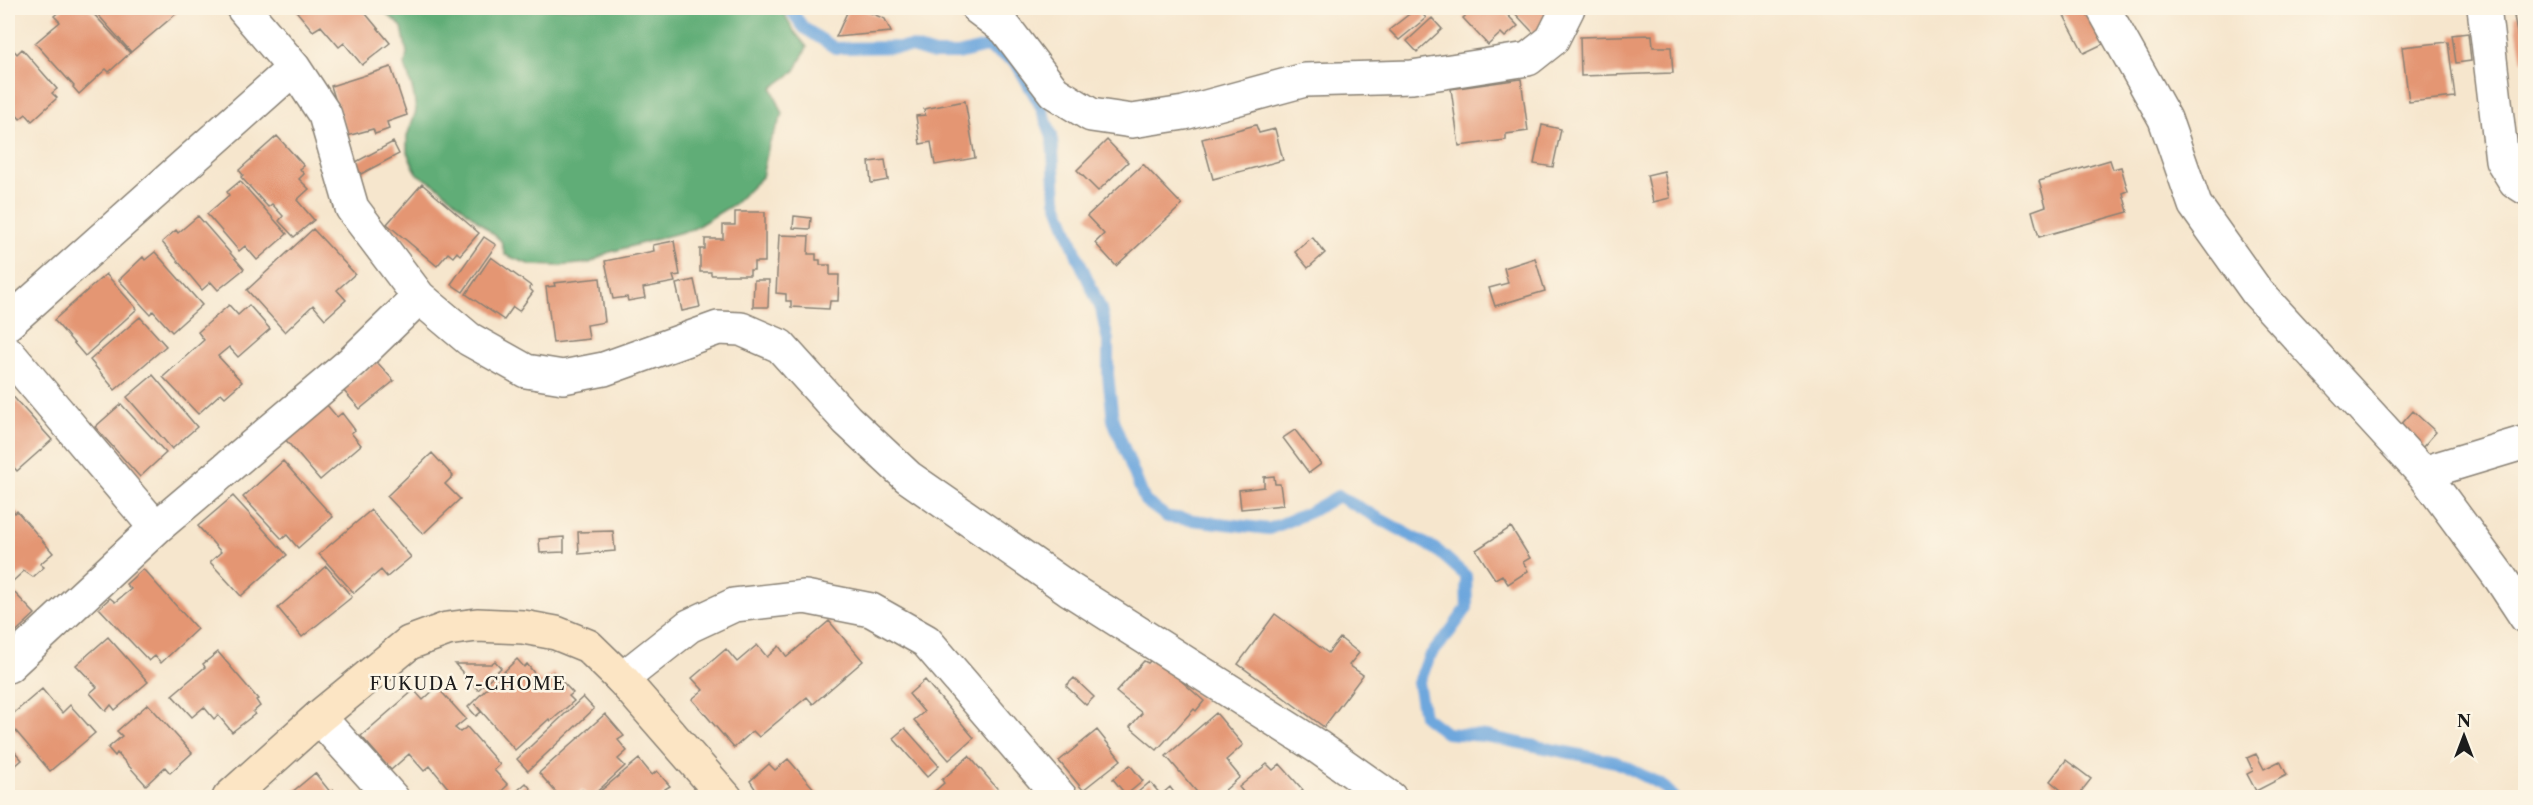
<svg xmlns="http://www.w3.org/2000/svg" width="2533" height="805" font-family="'Libre Caslon Text',serif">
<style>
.forest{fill:#61ad77;stroke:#3e644a;stroke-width:1.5}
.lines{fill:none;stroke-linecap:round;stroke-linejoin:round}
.stream{stroke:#6ea7dd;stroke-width:12}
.building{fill:#e49673}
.street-casing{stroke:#898174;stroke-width:36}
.secondary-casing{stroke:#898174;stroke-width:36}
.street{stroke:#fff;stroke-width:33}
.secondary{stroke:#fce5c4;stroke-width:33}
.labels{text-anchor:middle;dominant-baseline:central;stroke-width:5;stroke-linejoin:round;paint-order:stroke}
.neighbourhood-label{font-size:18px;letter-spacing:1.5px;fill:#1c1c1c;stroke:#fcf5e5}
</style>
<rect width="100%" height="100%" fill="#fcf5e5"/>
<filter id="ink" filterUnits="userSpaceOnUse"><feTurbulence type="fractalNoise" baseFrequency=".0167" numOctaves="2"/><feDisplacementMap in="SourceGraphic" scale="12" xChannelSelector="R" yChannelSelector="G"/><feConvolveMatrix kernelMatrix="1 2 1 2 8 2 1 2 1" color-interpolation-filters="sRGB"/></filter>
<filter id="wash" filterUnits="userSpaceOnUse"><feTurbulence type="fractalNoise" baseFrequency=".008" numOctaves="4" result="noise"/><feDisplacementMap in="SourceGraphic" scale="24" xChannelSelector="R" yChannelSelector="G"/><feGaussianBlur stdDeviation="1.35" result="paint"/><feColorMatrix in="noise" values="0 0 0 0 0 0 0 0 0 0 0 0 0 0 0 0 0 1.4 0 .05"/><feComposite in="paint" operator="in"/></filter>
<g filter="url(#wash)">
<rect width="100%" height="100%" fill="#f6e6cd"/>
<!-- forest -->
<path class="forest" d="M383 8H781L794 31 807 47 795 71 772 88 783 114 769 144 762 177 734 204 693 229 607 253 590 263 558 266 531 265 505 255 501 241 439 187 417 174 407 152V136L416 111 413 91 405 65 407 53 402 27 387 14Z"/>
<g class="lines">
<!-- stream -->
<path class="stream" d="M789 8 804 28 835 48 911 47 934 54H958L986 47 1015 61 1040 105 1052 136 1056 200 1078 258 1101 309 1108 341V375L1113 420 1145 501 1167 517 1269 529 1310 512 1338 496 1437 550 1466 576 1467 608 1449 633 1429 657 1418 683 1424 716 1446 733 1485 736 1616 762 1662 785 1675 798"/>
</g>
<g id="blocks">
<!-- building -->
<path class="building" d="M63 8H88L130 53 109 72 106 69 79 94 73 87 74 86 35 43 60 22 54 16Z
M92 8H172L177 13 131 52Z
M303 8H361L390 43 362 65 344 43 339 47 321 26 313 31 297 12Z
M849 8H859L885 19 891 32 836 37Z
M1417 8 1426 18 1399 40 1389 30Z
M1474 8H1501L1518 26 1505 37 1501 33 1488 45 1463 18Z
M1510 8H1556L1541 41Z
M2060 8H2087L2105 43 2084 53Z
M2526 14V60L2522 61 2514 16Z
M1432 18 1442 29 1417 52 1407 41Z
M2468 33 2471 61 2456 63 2452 35Z
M1652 35 1653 47H1671L1673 73 1581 76 1580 37Z
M2448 42 2455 97 2409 102 2402 47Z
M10 46 17 54 22 49 57 89 52 93 57 98 32 121 26 114 20 119 8 105V48Z
M391 67 407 115 387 122 389 129 375 134 373 129 347 136 331 86Z
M1521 79 1528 131 1506 134V140L1459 146 1451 89Z
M965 101 975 158 935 165 931 142 920 144 916 116 925 115 924 109Z
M8 115 16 129 8 136Z
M1256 125 1259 133 1275 129 1283 160 1213 179 1202 139Z
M1542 125 1561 129 1553 167 1534 164Z
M277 136 304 166 300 169 304 174 299 179 309 189 297 200 314 220 294 237 279 221 283 216 272 204 268 207 241 177 243 175 239 170Z
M1107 140 1128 162 1098 191 1077 170Z
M393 142 399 154 361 174 354 163Z
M885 160 888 180 871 183 869 162Z
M2110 160 2113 169 2121 167 2128 191 2123 193 2128 212 2039 237 2032 211 2046 206 2039 181Z
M1143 164 1182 205 1116 266 1095 243 1104 234 1087 216Z
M1664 171 1670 198 1653 202 1647 175Z
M240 181 287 234 257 260 245 246 239 251 207 214 229 195 227 192Z
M422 184 479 233 460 255 457 252 453 257 448 253 437 266 387 224Z
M735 212H765V262H754V270H750V275H711V272H700V249H705V239H723V225H735Z
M198 216 244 269 218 290 211 282 202 290 162 242 176 230 178 233Z
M794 216 811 218 810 229 793 228Z
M313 229 355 274 337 290 346 300 325 319 313 305 285 332 247 290Z
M779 235 809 236 808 254H816V260H820V265H830V275H839L838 301H830L829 309 791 307V301H786V294L776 293Z
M484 237 496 245 463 292 451 284Z
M1312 237 1325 253 1308 268 1295 252Z
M674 241 680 275 673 276 675 282 643 288 645 298 628 301 627 297 613 299 605 261 654 251 653 245Z
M155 252 202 305 172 332 153 311 150 314 119 280 143 257 145 260Z
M491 257 531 286 529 288 533 292 519 311 513 307 504 320 466 294Z
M1535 258 1545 291 1495 306 1489 288 1508 283 1504 268Z
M106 274 137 309 85 356 54 320Z
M600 278 605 322 587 325 589 339 553 343 546 287 555 286 554 283Z
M694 280 700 307 682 311 676 284Z
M754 280H769L768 307H753Z
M229 305 238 315 249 305 270 329 238 357 229 347 218 356 242 382 225 397 221 393 198 414 163 377 204 340 198 332Z
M140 317 166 346 115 390 90 360Z
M377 362 394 381 360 409 343 390Z
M153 375 197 427 172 449 127 397Z
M8 391 52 440 17 471 9 462 8 463Z
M121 404 166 453 140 477 95 427Z
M326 404 337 417 342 413 355 430 351 433 361 445 320 480 285 439Z
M2413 411 2436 432 2422 448 2399 427Z
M1295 430 1321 464 1309 473 1283 438Z
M432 453 453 476 445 484 460 499 423 534 387 496Z
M283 461 333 517 298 548 287 535 282 539 243 497Z
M1274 476 1275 484H1280L1283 505 1241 509 1239 490 1264 487V477Z
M233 496 287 555 241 596 210 562 221 552 198 526Z
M12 509 15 513 17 511 53 553 40 564 44 567 33 577 24 571 12 582 8 577V513Z
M371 510 411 557 387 577 381 570 354 593 319 554Z
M1511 527 1530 558 1523 562 1528 571 1508 584 1502 575 1495 579 1476 550Z
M613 531 615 551 579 554 578 532Z
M564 537V552L540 553 539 539Z
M326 566 352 597 302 637 278 608Z
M143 569 197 629 161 663 155 656 149 661 99 608 110 598 115 602 131 589 126 584Z
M10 588 35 614 8 639V591Z
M1275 614 1328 653 1340 638 1359 653 1349 665 1363 675 1324 727 1238 664Z
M829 621 863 661 813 704 807 697 759 737 753 731 734 748 692 699 703 690 692 678 726 649 737 662 757 645 767 657 779 646 787 657Z
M108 637 148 682 115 710 111 705 106 711 90 693 97 687 76 665Z
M218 652 258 699 256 700 260 706 253 712 255 714 232 732 218 715 214 719 204 707 192 717 172 695 205 667 203 664Z
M1154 657 1204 701 1196 711 1194 709 1157 750 1130 727 1142 713 1116 692 1144 661 1148 663Z
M517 659 524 667 527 664 541 682 553 672 573 693 569 696 574 701 551 721 549 719 515 750 475 704 481 712 476 716 468 707Z
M495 661 501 668 478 690 455 664H491Z
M1074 678 1094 697 1086 705 1066 686Z
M925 680 974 738 949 760 914 720 924 712 909 694Z
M437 687 466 719 455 728 460 732 467 727 500 765 494 770 508 785 494 798H439L449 789 430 766 424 771 409 754 391 770 361 736 414 690 423 700Z
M42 689 62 713 70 705 95 733 50 771 8 722V718Z
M583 697 594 709 528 771 517 759Z
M148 704 192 753 170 773 165 767 146 785 117 753 115 756 108 748 122 736 117 731Z
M1216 713 1243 745 1226 760 1240 777 1216 798H1202L1166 756Z
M605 714 624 736 618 740 627 751 618 759 625 766 590 798 582 790 573 798H561L539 773Z
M905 728 939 766 927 777 893 738Z
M1097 730 1121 760 1083 790 1059 761Z
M8 744 22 760 8 772Z
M2256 754 2264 769 2280 761 2287 775 2256 791 2247 774 2253 771 2247 758Z
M969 756 1003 795 1001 798H927L944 783 942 780Z
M639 759 652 775 657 771 670 786 665 789 666 791 659 798H592Z
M788 759 822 798H761L750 781 769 764 775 770Z
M2066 760 2091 779 2076 798H2071L2050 781Z
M1267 764 1273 770 1280 764 1303 790 1300 793 1303 798H1248L1239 787Z
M1130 765 1143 781 1126 795 1113 779Z
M315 773 331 793 333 790 340 798H285Z
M1150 782 1161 795 1170 787 1178 798H1131Z
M526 783 538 798H509Z"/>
</g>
</g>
<g filter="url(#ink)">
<use href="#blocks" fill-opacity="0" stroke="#898174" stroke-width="1.5"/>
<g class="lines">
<!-- street casing -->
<g class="street-casing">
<path id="street" d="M243 8 294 68 325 115 352 208 419 297 469 339 526 371 563 377 604 369 718 328 741 329 780 346 847 420 908 477 1069 589 1318 747 1390 798
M978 8 1006 29 1054 92 1091 115 1132 121 1184 113 1305 80 1412 77 1528 59 1552 40 1568 8
M2103 8 2165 119 2195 205 2257 292 2423 473 2501 579 2526 617
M2484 8 2502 160 2515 181 2526 188
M8 323 294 68
M8 353 156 528
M2423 473 2526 442
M8 666 156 528 352 362 419 297
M622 679 689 626 734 605 805 597 871 610 926 641 1061 798
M319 717 392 798"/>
</g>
<!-- secondary casing -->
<g class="secondary-casing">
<path id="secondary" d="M229 798 319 717 409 643 447 629 477 625 523 627 556 633 588 646 622 679 726 798"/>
</g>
<!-- street -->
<use href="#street" class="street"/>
<!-- secondary -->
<use href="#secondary" class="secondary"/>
</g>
</g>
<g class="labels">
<!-- neighbourhood labels -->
<g class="neighbourhood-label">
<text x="468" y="684">FUKUDA 7-CHOME</text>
</g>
</g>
<!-- margin -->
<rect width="2533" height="805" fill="none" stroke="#fcf5e5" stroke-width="30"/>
<!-- north arrow -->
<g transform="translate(2464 736)" stroke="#fcf5e5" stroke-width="4.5" paint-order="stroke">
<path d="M0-4.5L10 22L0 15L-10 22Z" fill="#1c1c1c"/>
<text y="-9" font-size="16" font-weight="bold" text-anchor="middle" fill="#1c1c1c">N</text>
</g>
</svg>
